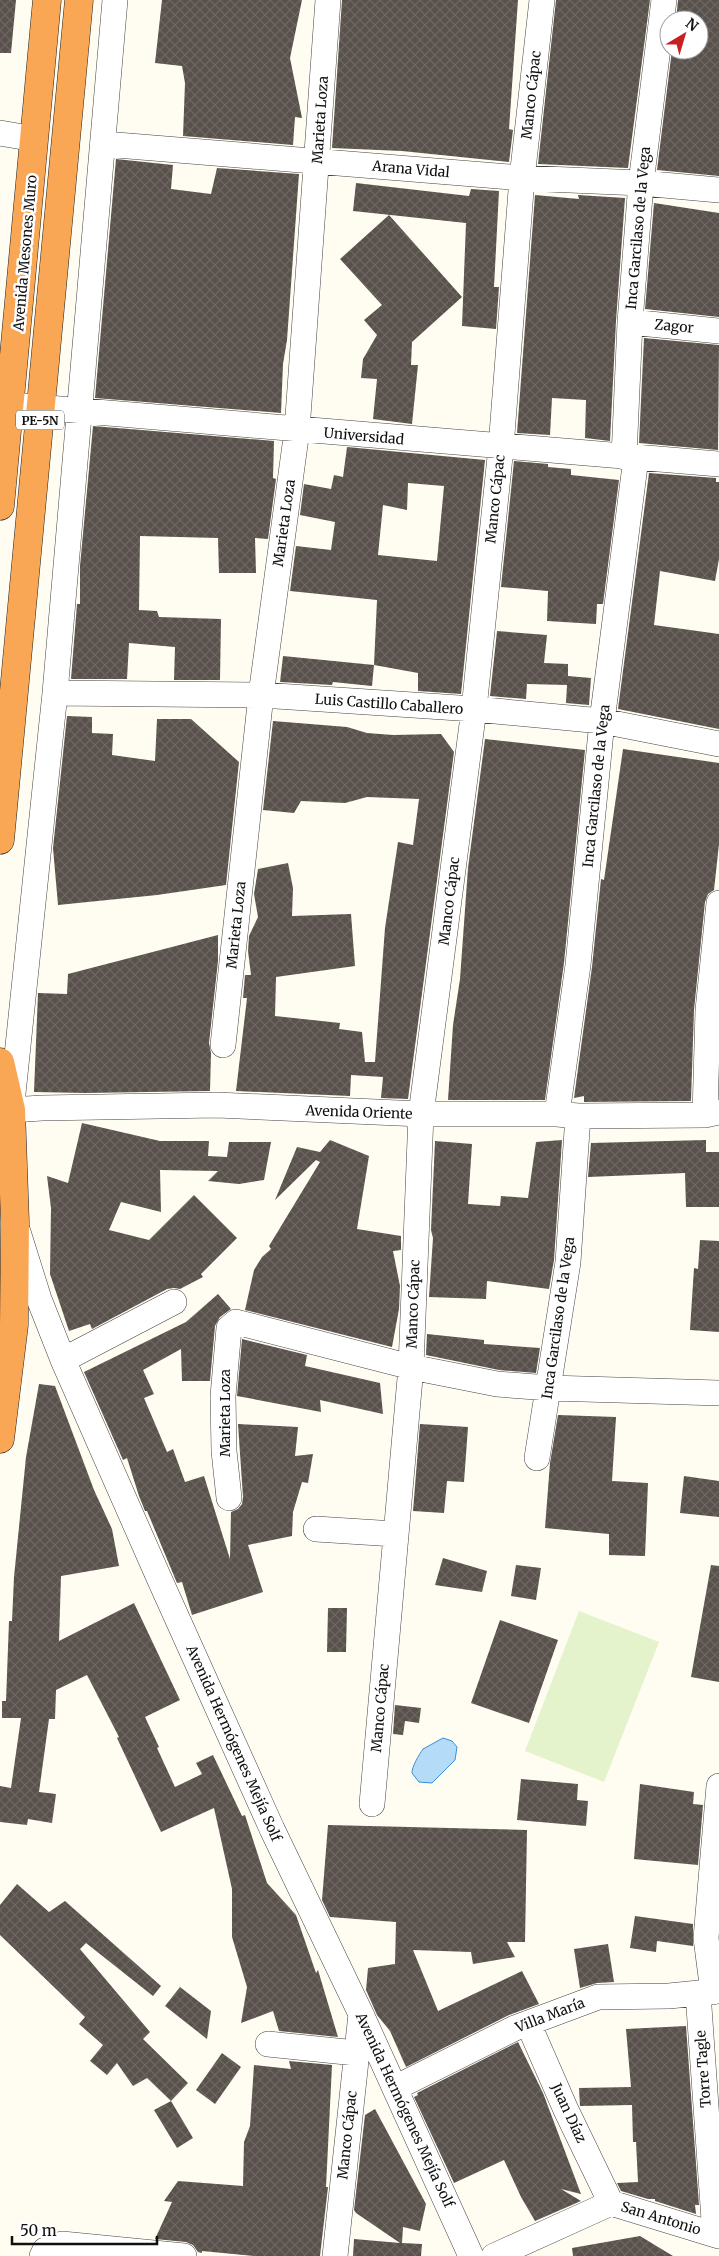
<svg xmlns="http://www.w3.org/2000/svg" width="719" height="2256" font-family="Merriweather,serif">
<style>
.pitch{fill:#e4f3cb}
.water{fill:#b4dcf9;stroke:#378fd4}
.building{fill:url(#building-cross-hatch);fill-rule:evenodd}
.lines{fill:none;stroke-linecap:round;stroke-linejoin:round}
.minor-casing{stroke:#434343;stroke-width:26}
.highway-casing{stroke:#212121;stroke-width:29}
.minor{stroke:#fff;stroke-width:25}
.highway{stroke:#faa755;stroke-width:28}
.labels{text-anchor:middle;dominant-baseline:central;stroke-width:5;stroke-linejoin:round;paint-order:stroke}
.shield{fill:#fff;stroke:#585858;stroke-width:1}
.shield-label{font-size:12px;font-weight:bold;fill:#101010}
.street-label{font-size:14px;fill:#101010;stroke:#fff}
</style>
<defs>
<pattern id="building-cross-hatch" width="8" height="8" patternUnits="userSpaceOnUse" patternTransform="scale(1.25)"><rect width="8" height="8" fill="#59514b"/><path d="M0 0l8 8M0 8l8-8" fill="none" stroke="#6c6561"/></pattern>
</defs>
<rect width="100%" height="100%" fill="#fffdf2"/>
<!-- pitch -->
<path class="pitch" d="M579 1611 659 1642 604 1782 525 1751Z"/>
<!-- water -->
<path class="water" d="M443 1738 452 1741 457 1747 455 1760 432 1783 419 1782 412 1773C412 1766 419 1755 423 1749Z"/>
<!-- building -->
<path class="building" d="M0 0H16L11 53H0Z
M162 0H302L290 58 302 118 295 117 293 145 183 136 185 83 182 66 155 63Z
M342 0H518L509 129 513 130 509 162 402 151 332 148Z
M556 0H650L628 168 538 164Z
M678 0H719V176L657 170 672 50H699V20H676Z
M116 159 173 165 171 189 211 194 217 168 299 174 287 340 283 364 281 413 95 398Z
M356 183 469 196 471 189 499 191 494 287H499L496 329 462 326 466 223 353 211Z
M535 195 579 199 578 195 625 198 616 321 610 441 585 438 586 400 552 398 550 435 517 433Z
M654 203 719 213V317L645 309Z
M389 215 462 297 412 342 411 365H418L412 424 373 419 377 379 361 378 363 359 377 335 364 320 382 305 340 259Z
M644 338 719 345 718 450 639 443Z
M93 426 274 441 273 478 276 479 268 539 255 538 256 573H219L218 538 140 536 139 610 157 611 159 617 221 619 220 680H174L175 647 129 643 127 679H71L77 604H80V566Z
M347 447 485 460 461 694 418 691V673L374 665 377 600 290 591 296 546 331 550 335 522 300 515 304 484 331 489 334 475 343 477ZM408 483 444 486 437 561 378 555 383 505 407 510Z
M514 461 548 464V467L571 469V475L619 480 603 604H597L596 624 547 621 548 591 501 587Z
M649 473 716 478V482H719V559L715 581 660 571 654 625 719 634V729L618 709Z
M497 631 547 635 544 663 568 664V676L591 678 589 705 566 703 567 685 527 684 526 699 490 696Z
M283 656 374 665 372 686 333 682 332 685 280 682Z
M67 716 92 717V733L113 734 112 755 155 761 157 719H191L239 762 226 885 157 895 58 905 53 848Z
M273 721 347 727 367 733 393 735 441 734 454 752 408 1099 381 1098 383 1077 351 1075 350 1096 236 1091 247 998H243L245 975H251L248 951 249 936 258 917 254 894 258 869 288 863 293 888 292 916 351 914 355 966 276 977 275 1016 340 1023 339 1029 362 1032 365 1062H375L385 928 398 842 413 845 419 799 367 797 345 803 301 801 294 813 263 810Z
M485 739 585 750 564 963 545 1100H448L453 1025 460 979 468 868Z
M623 749 719 763V844L714 890 708 894 705 902 694 1010 691 1101 584 1102V1096L574 1098 592 967 601 879 604 880Z
M218 935V961L209 1043 211 1053 210 1091 85 1093 34 1092 38 993 67 994 68 974Z
M82 1123 160 1141H209L208 1156 227 1157 229 1142H271L264 1180 239 1184 208 1181 218 1171 160 1170 161 1212 121 1202 109 1230 149 1240 194 1195 237 1238 201 1274 203 1277 180 1289 174 1288 167 1289 92 1329 90 1324 69 1331 50 1274 51 1208 47 1176 68 1183Z
M330 1140 369 1156 357 1229 401 1236V1250L393 1251 400 1286 399 1309 392 1347 245 1310 254 1270 262 1257 271 1249 269 1246 320 1162 316 1160 275 1200 297 1147 320 1152Z
M562 1140 554 1260 549 1289 487 1281 486 1299 429 1297 433 1238 431 1230 435 1141 472 1144 468 1204 500 1206 501 1196 528 1198 536 1142Z
M706 1140V1152H719V1207H686L685 1173 588 1177 591 1143Z
M700 1240 719 1241V1332L690 1330 694 1268 698 1269Z
M218 1294 231 1309 220 1317 215 1326 210 1381H182L181 1349 143 1370 154 1394 144 1398 167 1452 173 1449 185 1482 204 1476 230 1559 231 1512 238 1509 242 1504 243 1497 238 1424 298 1427 295 1456 313 1454 308 1483 302 1482 293 1512 292 1536 248 1545 263 1592 192 1615 182 1582 177 1583 147 1511H145L139 1496 127 1458 123 1460 84 1372 186 1322Z
M427 1334 484 1340V1344L540 1348 536 1373 499 1370 426 1355Z
M242 1339 307 1355 305 1366 380 1383 383 1414 320 1400 321 1412 237 1396Z
M39 1384 55 1386 94 1490 112 1529 119 1566 61 1576 59 1641 134 1603 180 1700 145 1717 159 1747 157 1748 175 1787 202 1774 196 1763 213 1755 242 1816 245 1815 267 1883 296 1915 316 1973 318 1970 338 2037 279 2031 273 2011 241 2023 247 1987 232 1937V1889L214 1808 161 1832 117 1738 119 1737 87 1675 56 1690 55 1719H49L39 1792 56 1794 52 1823 28 1819 27 1825 0 1822V1786L11 1788 21 1718H2V1701H6L9 1621H12L14 1577 26 1457Z
M558 1415 616 1417 612 1481 648 1483 645 1556 609 1555V1534L545 1528 550 1463Z
M420 1424 468 1427 464 1482 447 1481 444 1513 413 1511Z
M684 1476 719 1481V1517L680 1513Z
M443 1558 487 1571 482 1592 435 1585Z
M516 1565 541 1568 536 1600 511 1596Z
M711 1565 719 1566V1682L691 1677Z
M328 1608H347L346 1652H327Z
M500 1620 558 1640 529 1723 471 1703Z
M395 1705 421 1708 419 1723 405 1721 403 1735 393 1734Z
M521 1779 578 1784 577 1800 588 1801 586 1826 517 1820Z
M640 1784 694 1792 693 1804 703 1805 698 1865 634 1859Z
M328 1825 527 1830 525 1942H507L515 1957 473 1964 471 1952 413 1950 438 2011 522 1971 539 2004 509 2015 406 2067 390 2031 377 2015 366 1990 368 1968 395 1964 396 1922 330 1917 322 1900Z
M17 1884 49 1912 65 1901 161 1986 153 1996 86 1943 80 1949 150 2032 143 2039 188 2083 171 2101 147 2078 133 2086 117 2063 107 2075 90 2061 103 2045 79 2024 85 2017 0 1935V1905Z
M635 1916 693 1924V1946L657 1941 656 1952 630 1948Z
M608 1944 614 1982 597 1983 580 1988 574 1949Z
M180 1987 211 2011 207 2039 165 2006Z
M686 2026 699 2205H695L696 2214 655 2201V2199H648L621 2191 617 2183 638 2182 636 2142H633L632 2105 580 2106 579 2088 631 2087 626 2029Z
M518 2042 543 2093 581 2194 561 2189 581 2201 535 2221 521 2197 504 2160 454 2183 414 2097 418 2095 417 2093Z
M222 2053 241 2067 215 2104 196 2090Z
M289 2061 332 2065 326 2187H328L320 2256H254L202 2251V2253L198 2252 193 2245 186 2242 155 2239 172 2202 164 2201 178 2181 243 2186 244 2142 250 2126 254 2065 291 2069Z
M171 2101 193 2138 177 2148 154 2110Z
M375 2109 426 2204 420 2231 403 2227 402 2243 422 2244 421 2256H353L354 2239 400 2243 356 2213 354 2210 365 2115Z
M640 2236 673 2256H573L572 2248Z"/>
<g class="lines">
<!-- minor casing -->
<g class="minor-casing">
<path id="minor" d="M0 133 35 139
M104 144 522 178 641 183 719 190
M630 322 719 331
M0 404 719 464
M624 457 630 322 641 183 664 0
M55 693 261 695 474 709 602 721 719 744
M223 1045 261 695 297 430 328 0
M12 1103 55 693 115 0
M0 1113 11 1110 42 1108 217 1105 421 1114H557L578 1116 705 1115 719 1112
M557 1114 578 965 602 721 636 458
M705 1115 708 1010 719 903
M18 1232 39 1299 63 1360 159 1578 272 1829 361 2014 471 2256
M63 1360 174 1302
M537 1458 568 1262 578 1116
M229 1498 224 1451 223 1396 229 1328 236 1322 411 1367 497 1384 549 1388 719 1393
M316 1529 395 1534
M372 1804 411 1367 421 1114 474 709 501 447 522 178 542 0
M713 1992 706 1938 719 1786
M698 1993 715 2234
M528 2023 566 2110 611 2203
M268 2044 356 2053
M395 2088 515 2028 598 1997 669 1996 719 1991
M42 2256 45 2250 62 2244 184 2256
M335 2256 361 2014
M494 2256 611 2203 719 2236"/>
</g>
<!-- highway casing -->
<g class="highway-casing">
<path id="highway" d="M0 506 47 0
M0 840 79 0
M0 1062 11 1110 15 1222 14 1325 0 1439"/>
</g>
<!-- minor -->
<use href="#minor" class="minor"/>
<!-- highway -->
<use href="#highway" class="highway"/>
</g>
<g class="labels">
<!-- shield labels -->
<rect class="shield" x="16" y="410.5" width="48" height="19" rx="4"/>
<g class="shield-label">
<text x="40" y="420">PE-5N</text>
</g>
<!-- street labels -->
<g class="street-label">
<text transform="translate(531 95) rotate(-84)">Manco Cápac</text>
<text transform="translate(320 120) rotate(-86)">Marieta Loza</text>
<text transform="translate(411 169) rotate(5)">Arana Vidal</text>
<text transform="translate(638 228) rotate(-85)">Inca Garcilaso de la Vega</text>
<text transform="translate(25 253) rotate(-85)">Avenida Mesones Muro</text>
<text transform="translate(674 326) rotate(5)">Zagor</text>
<text transform="translate(364 436) rotate(5)">Universidad</text>
<text transform="translate(495 499) rotate(-84)">Manco Cápac</text>
<text transform="translate(284 523) rotate(-82)">Marieta Loza</text>
<text transform="translate(389 704) rotate(4)">Luis Castillo Caballero</text>
<text transform="translate(596 786) rotate(-84)">Inca Garcilaso de la Vega</text>
<text transform="translate(449 901) rotate(-83)">Manco Cápac</text>
<text transform="translate(236 925) rotate(-84)">Marieta Loza</text>
<text transform="translate(359 1112) rotate(2)">Avenida Oriente</text>
<text transform="translate(413 1304) rotate(-88)">Manco Cápac</text>
<text transform="translate(558 1318) rotate(-82)">Inca Garcilaso de la Vega</text>
<text transform="translate(225 1413) rotate(-90)">Marieta Loza</text>
<text transform="translate(380 1708) rotate(-85)">Manco Cápac</text>
<text transform="translate(234 1743) rotate(66)">Avenida Hermógenes Mejía Solf</text>
<text transform="translate(550 2015) rotate(-21)">Villa María</text>
<text transform="translate(703 2069) rotate(-94)">Torre Tagle</text>
<text transform="translate(405 2110) rotate(65)">Avenida Hermógenes Mejía Solf</text>
<text transform="translate(569 2113) rotate(65)">Juan Díaz</text>
<text transform="translate(347 2135) rotate(-84)">Manco Cápac</text>
<text transform="translate(661 2218) rotate(17)">San Antonio</text>
</g>
</g>
<!-- north arrow -->
<g transform="translate(684 35) rotate(38)"><circle r="24" fill="#ffffff" stroke="#9f9f9f"/>
<path d="M0-4L9 19L0 12L-9 19Z" fill="#c72021"/>
<text y="-8" font-size="14" font-weight="bold" text-anchor="middle" fill="#101010">N</text>
</g>
<!-- scale -->
<path d="M12 2236v8h145v-8" fill="none" stroke="#101010" stroke-width="2.5"/>
<text x="20" y="2236" font-size="15" fill="#101010" stroke="#ffffff" stroke-width="4" paint-order="stroke">50 m</text>
</svg>
